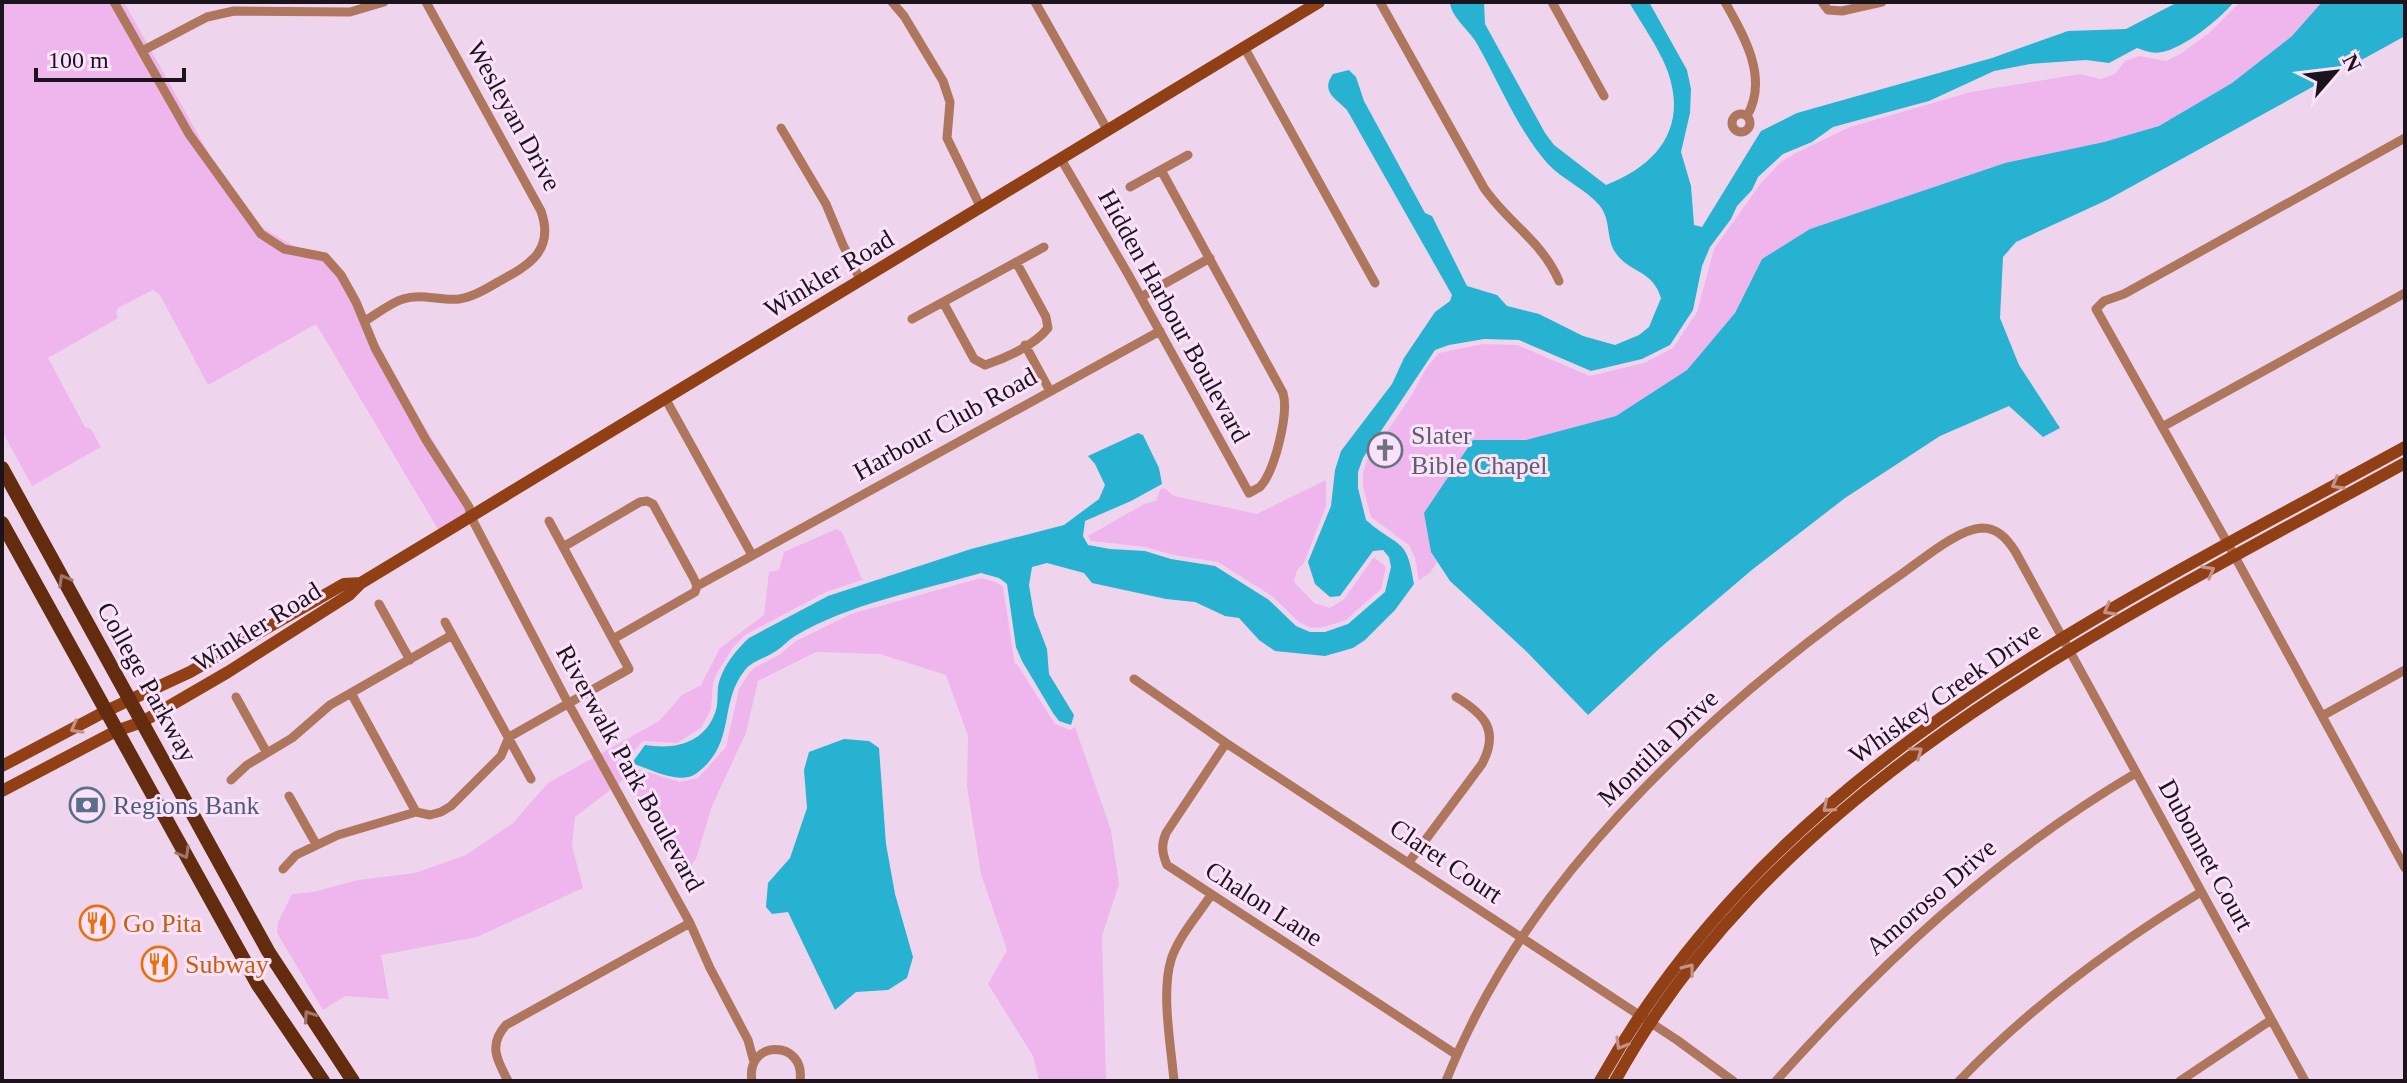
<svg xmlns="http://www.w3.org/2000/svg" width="2407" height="1083" font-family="'Times New Roman',serif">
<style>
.green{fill:#efb6ee}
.water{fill:#27b2d1}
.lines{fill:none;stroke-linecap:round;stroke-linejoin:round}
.street{stroke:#ae765c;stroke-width:9}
.secondary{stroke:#914015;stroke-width:12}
.primary{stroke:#642c0e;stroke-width:14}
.oneway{stroke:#c69188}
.oneway2{stroke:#a0756d}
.labels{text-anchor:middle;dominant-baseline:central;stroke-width:6;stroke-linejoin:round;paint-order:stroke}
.street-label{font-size:26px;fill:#1c141c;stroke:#fbe2fb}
.worship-label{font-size:26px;fill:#5b616d;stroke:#fbe2fb;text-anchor:start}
.service-label{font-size:26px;fill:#4e5e75;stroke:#fbe2fb;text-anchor:start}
.food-label{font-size:26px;fill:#c56008;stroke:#fbe2fb;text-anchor:start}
</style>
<rect width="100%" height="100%" fill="#eed5ed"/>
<!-- green -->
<path class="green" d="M2 2H124L219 172 261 227 292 245 329 260 379 352 475 509 439 531 316 324 208 385 160 295 153 290 118 308 116 313 118 318 48 358 85 427 91 429 101 447 32 486 2 431Z
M2240 2H2322L2292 36 2232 83 2159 126 2104 142 2005 163 1810 229 1762 259 1735 313 1687 370 1616 416 1526 440H1473L1431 552 1437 562 1430 573 1419 580 1415 558 1409 545 1371 517 1363 487V473L1367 460 1410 398 1427 367 1439 353 1483 344 1517 345 1590 376 1644 363 1673 348 1697 312 1714 249 1761 183 1781 162 1796 153 1850 127 1971 92 2080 74 2101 79 2115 74 2125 61 2139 56 2166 61 2182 53 2209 33Z
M1326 480V506L1304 563 1297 570 1294 582 1314 603 1330 608 1344 599 1374 557 1386 567 1381 589 1346 620 1324 627 1311 628 1299 622 1272 596 1218 562 1173 555 1145 547 1091 541 1088 536 1144 504 1156 501 1160 490 1164 488 1174 496 1257 514Z
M836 529 842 532 862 579H865L826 592 745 635 734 646 717 673 713 683 711 709 701 728 677 743 643 741 631 754 628 766 680 782 698 778 726 747 739 689 749 673 754 668 779 655 796 641 851 614 981 578 996 582 1003 587 1015 665 1017 664 1055 724 1070 730 1075 727 1111 830 1119 884 1102 936 1106 1081H1039L1033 1056 988 984 1007 950 981 874 967 787 968 736 946 675 880 654 816 652 758 681 746 733 712 806 696 859 684 874 626 778 575 817 572 846 583 888 477 937 381 955 389 999 345 996 323 1010 277 933 278 922 292 894 313 892 358 880 415 873 466 855 512 824 548 783 659 721 682 695 701 685 720 648 764 615 769 572 779 570 784 552Z"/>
<!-- water -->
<path class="water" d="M1450 2H1484L1485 24 1545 133 1554 145 1606 185C1660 164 1689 125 1666 67 1657 45 1641 23 1629 2H1649L1687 70 1691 89 1690 113 1681 152 1691 186 1694 225 1702 227 1761 131 1797 113 1992 58 2068 31 2126 29 2178 2H2234C2220 19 2184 48 2162 52 2152 54 2146 51 2137 48L2109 63 2086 60 2030 64 1994 71 1929 101 1833 127 1812 142 1783 154 1758 177 1752 190 1737 206 1731 219 1710 247 1702 266 1693 310 1670 345 1642 359 1591 371 1519 340 1484 339 1449 345 1435 350 1363 458 1358 472V488L1366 520C1399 549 1407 536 1414 584L1395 610 1365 640 1353 648 1325 656 1275 651 1259 640 1239 618 1225 616 1195 602 1166 599 1092 583 1084 573 1047 563 1032 567 1029 585 1034 615 1047 649 1049 674 1074 715 1071 725 1059 721 1053 713 1022 661 1016 647 1007 584 999 578 981 573C919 591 851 603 795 636 788 640 783 647 776 651 766 658 752 661 745 670 718 703 737 743 697 773 680 786 650 769 632 763L645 745C675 750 706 743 716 710 719 700 716 689 720 679 725 664 737 649 749 638L828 596 971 549 1064 525 1099 499 1105 485 1095 464 1088 456 1138 433 1143 435 1159 468 1162 484 1131 501 1085 521 1083 536 1088 545 1110 549 1145 551 1171 559 1215 566 1269 600 1296 626 1310 632H1325L1348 624 1385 592 1391 567 1389 557 1383 550 1373 551 1340 596 1330 597 1315 584 1308 562 1331 506 1335 470 1341 451 1392 384 1404 358 1435 312 1450 301 1452 295 1347 110C1336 98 1320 92 1333 74L1349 70 1356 77 1364 101 1425 213 1432 216 1467 286 1497 295 1507 306 1539 314 1583 336 1615 345 1639 335 1649 327 1661 298C1652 269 1630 274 1615 252 1606 238 1611 220 1600 206 1586 189 1563 180 1548 164 1517 129 1499 82 1476 42 1468 29 1451 17 1450 2Z
M2322 2H2405V36L2107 200 2016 242 2003 257 2000 318 2019 365 2060 428 2043 437 2009 406 1940 436 1845 498 1753 569 1660 648 1588 715 1527 652 1450 581 1431 552 1424 513 1473 440H1526L1616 416 1687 370 1735 313 1762 259 1810 229 2005 163 2104 142 2159 126 2232 83 2292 36Z
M844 739 869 741 879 748 886 844 895 894 913 957 907 978 888 990 856 992 835 1010 788 912 772 914 766 907 768 883 790 858 807 808 804 770 809 752Z"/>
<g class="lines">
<!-- street -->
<path class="street" d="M114 2 189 134 261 234 284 249 325 257 341 275 356 302 375 348 426 440 469 507 471 517 568 703 690 923 710 968 748 1040 754 1062
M892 2 904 16 943 81 950 102 947 138 981 208
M1035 2 1108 131
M1380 2 1484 188C1508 223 1542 241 1559 281
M1552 2 1604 96
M1725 2C1744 36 1769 78 1747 116
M1822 2 1828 10 1842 11 1882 2
M1244 47 1375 283
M142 51 207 17 234 11 350 12 384 2
M1732 123a9 9 0 1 1 18 0a9 9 0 1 1-18 0Z
M781 128 826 204 843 245 861 281
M2405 138 2124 294 2104 301 2096 309 2228 544 2405 868
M1061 159 1128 274 1249 493C1251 492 1258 488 1260 487 1275 471 1289 413 1283 393L1161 170
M1130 187 1188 155
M1141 297 1210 258
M943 302 974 359 985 365C1006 358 1035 345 1048 328L1046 317 1016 262
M912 319 1044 247
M365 321C377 314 390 303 403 299 421 293 440 301 459 299 473 297 486 289 498 282 529 265 555 251 541 211L426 2
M1025 345 1050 391
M665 398 752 555
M2162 427 2405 293
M563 547 640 502 647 501 653 504 693 577 697 586 695 592 613 639
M697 586 1160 331
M379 604 410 660
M445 622 531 779
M1134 679 1226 743 1677 1040 1733 1081
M351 693 416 812
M236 697 267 753
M2322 716 2405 670
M1226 743 1166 833C1161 845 1162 853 1167 865L1457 1055
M231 780 247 765 292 738 330 705 452 635
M289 796 316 844
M1409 862 1482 764C1500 730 1484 714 1456 697
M283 869 296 855 338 835 416 812 430 815 441 812 451 806 501 756 509 737 629 669 549 521
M508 1081C497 1060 488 1045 506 1025L690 923
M752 1081C745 1039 806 1039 800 1081
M1174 1081C1171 1046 1161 993 1171 960 1178 937 1198 915 1211 895
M1446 1081C1476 1005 1522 931 1573 868 1667 753 1782 656 1903 573 1923 559 1958 529 1982 528 1998 528 2007 539 2015 551L2305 1081
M1776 1081C1884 960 1996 856 2136 773
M1959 1081C2030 1007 2114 945 2201 892
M2180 1081 2271 1020"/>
<!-- secondary -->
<path class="secondary" d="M2 766 106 711 190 672 344 584 361 583
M2 791 116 731 142 722 228 672 349 595 361 583 1319 2
M1600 1081C1777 765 2101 614 2405 447
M1615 1081C1782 778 2115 623 2405 463"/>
<!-- primary -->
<path class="primary" d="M2 468 268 951 353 1081
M2 523 258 985 323 1081"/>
</g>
<!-- one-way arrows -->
<defs><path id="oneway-chevron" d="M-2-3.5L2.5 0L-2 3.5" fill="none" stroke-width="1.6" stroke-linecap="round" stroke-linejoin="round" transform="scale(2)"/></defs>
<g class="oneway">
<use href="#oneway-chevron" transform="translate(2337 484) rotate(151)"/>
<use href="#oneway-chevron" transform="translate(2209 571) rotate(-29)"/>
<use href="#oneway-chevron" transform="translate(2109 610) rotate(151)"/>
<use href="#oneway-chevron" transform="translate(76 728) rotate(151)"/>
<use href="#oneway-chevron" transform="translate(1917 752) rotate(-37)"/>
<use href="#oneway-chevron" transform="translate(1828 807) rotate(139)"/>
<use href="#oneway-chevron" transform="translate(1689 969) rotate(-52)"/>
<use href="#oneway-chevron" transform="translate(1621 1044) rotate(120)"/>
</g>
<g class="oneway2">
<use href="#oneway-chevron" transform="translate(64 580) rotate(-119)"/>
<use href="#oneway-chevron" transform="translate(184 853) rotate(61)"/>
<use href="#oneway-chevron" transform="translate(309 1016) rotate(-124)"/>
</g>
<!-- icons -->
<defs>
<g id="church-ring" transform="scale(1.8)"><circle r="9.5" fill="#fbe2fb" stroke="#6b7280" stroke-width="1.5"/><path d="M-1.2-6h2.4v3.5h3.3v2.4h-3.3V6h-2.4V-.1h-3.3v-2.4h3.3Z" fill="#6b7280"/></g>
<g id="bank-ring" transform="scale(1.8)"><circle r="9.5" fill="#fbe2fb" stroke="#5c6f8a" stroke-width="1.5"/><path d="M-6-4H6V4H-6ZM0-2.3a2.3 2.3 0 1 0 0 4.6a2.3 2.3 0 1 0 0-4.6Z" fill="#5c6f8a"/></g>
<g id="restaurant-ring" transform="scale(1.8)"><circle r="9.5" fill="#fbe2fb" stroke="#e8710a" stroke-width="1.5"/><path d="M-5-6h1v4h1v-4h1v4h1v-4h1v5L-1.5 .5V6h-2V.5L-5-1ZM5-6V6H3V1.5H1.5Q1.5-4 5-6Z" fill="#e8710a"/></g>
</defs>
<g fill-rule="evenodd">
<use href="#church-ring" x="1385" y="450"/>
<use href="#bank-ring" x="87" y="805"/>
<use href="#restaurant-ring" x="97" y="923"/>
<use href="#restaurant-ring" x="159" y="964"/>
</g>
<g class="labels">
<!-- street labels -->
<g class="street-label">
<text transform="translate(514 116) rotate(61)">Wesleyan Drive</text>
<text transform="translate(829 274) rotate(-31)">Winkler Road</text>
<text transform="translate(1174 316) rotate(61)">Hidden Harbour Boulevard</text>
<text transform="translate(945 424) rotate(-29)">Harbour Club Road</text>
<text transform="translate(257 627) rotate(-32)">Winkler Road</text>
<text transform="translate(147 682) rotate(61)">College Parkway</text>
<text transform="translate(1945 693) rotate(-35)">Whiskey Creek Drive</text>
<text transform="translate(1658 748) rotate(-44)">Montilla Drive</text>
<text transform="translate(630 768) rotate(61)">Riverwalk Park Boulevard</text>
<text transform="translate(2206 855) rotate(61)">Dubonnet Court</text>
<text transform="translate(1446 861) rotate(34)">Claret Court</text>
<text transform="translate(1931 897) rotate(-41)">Amoroso Drive</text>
<text transform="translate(1264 904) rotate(33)">Chalon Lane</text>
</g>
<!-- worship labels -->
<g class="worship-label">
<text x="1411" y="435">Slater<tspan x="1411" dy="30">Bible Chapel</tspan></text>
</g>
<!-- service labels -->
<g class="service-label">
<text x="113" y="805">Regions Bank</text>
</g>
<!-- food labels -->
<g class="food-label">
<text x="123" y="923">Go Pita</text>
<text x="185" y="964">Subway</text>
</g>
</g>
<!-- border -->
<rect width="2407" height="1083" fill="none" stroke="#1c141c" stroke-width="8"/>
<!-- north arrow -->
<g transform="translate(2335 72) rotate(62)" stroke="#fbe2fb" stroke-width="6" paint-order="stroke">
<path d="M0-6L14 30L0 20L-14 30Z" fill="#1c141c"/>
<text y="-12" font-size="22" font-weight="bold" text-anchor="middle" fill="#1c141c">N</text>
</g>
<!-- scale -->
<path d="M36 68v12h148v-12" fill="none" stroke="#1c141c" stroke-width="4"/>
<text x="48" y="68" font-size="24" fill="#1c141c" stroke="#fbe2fb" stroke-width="6" paint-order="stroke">100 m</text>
</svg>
